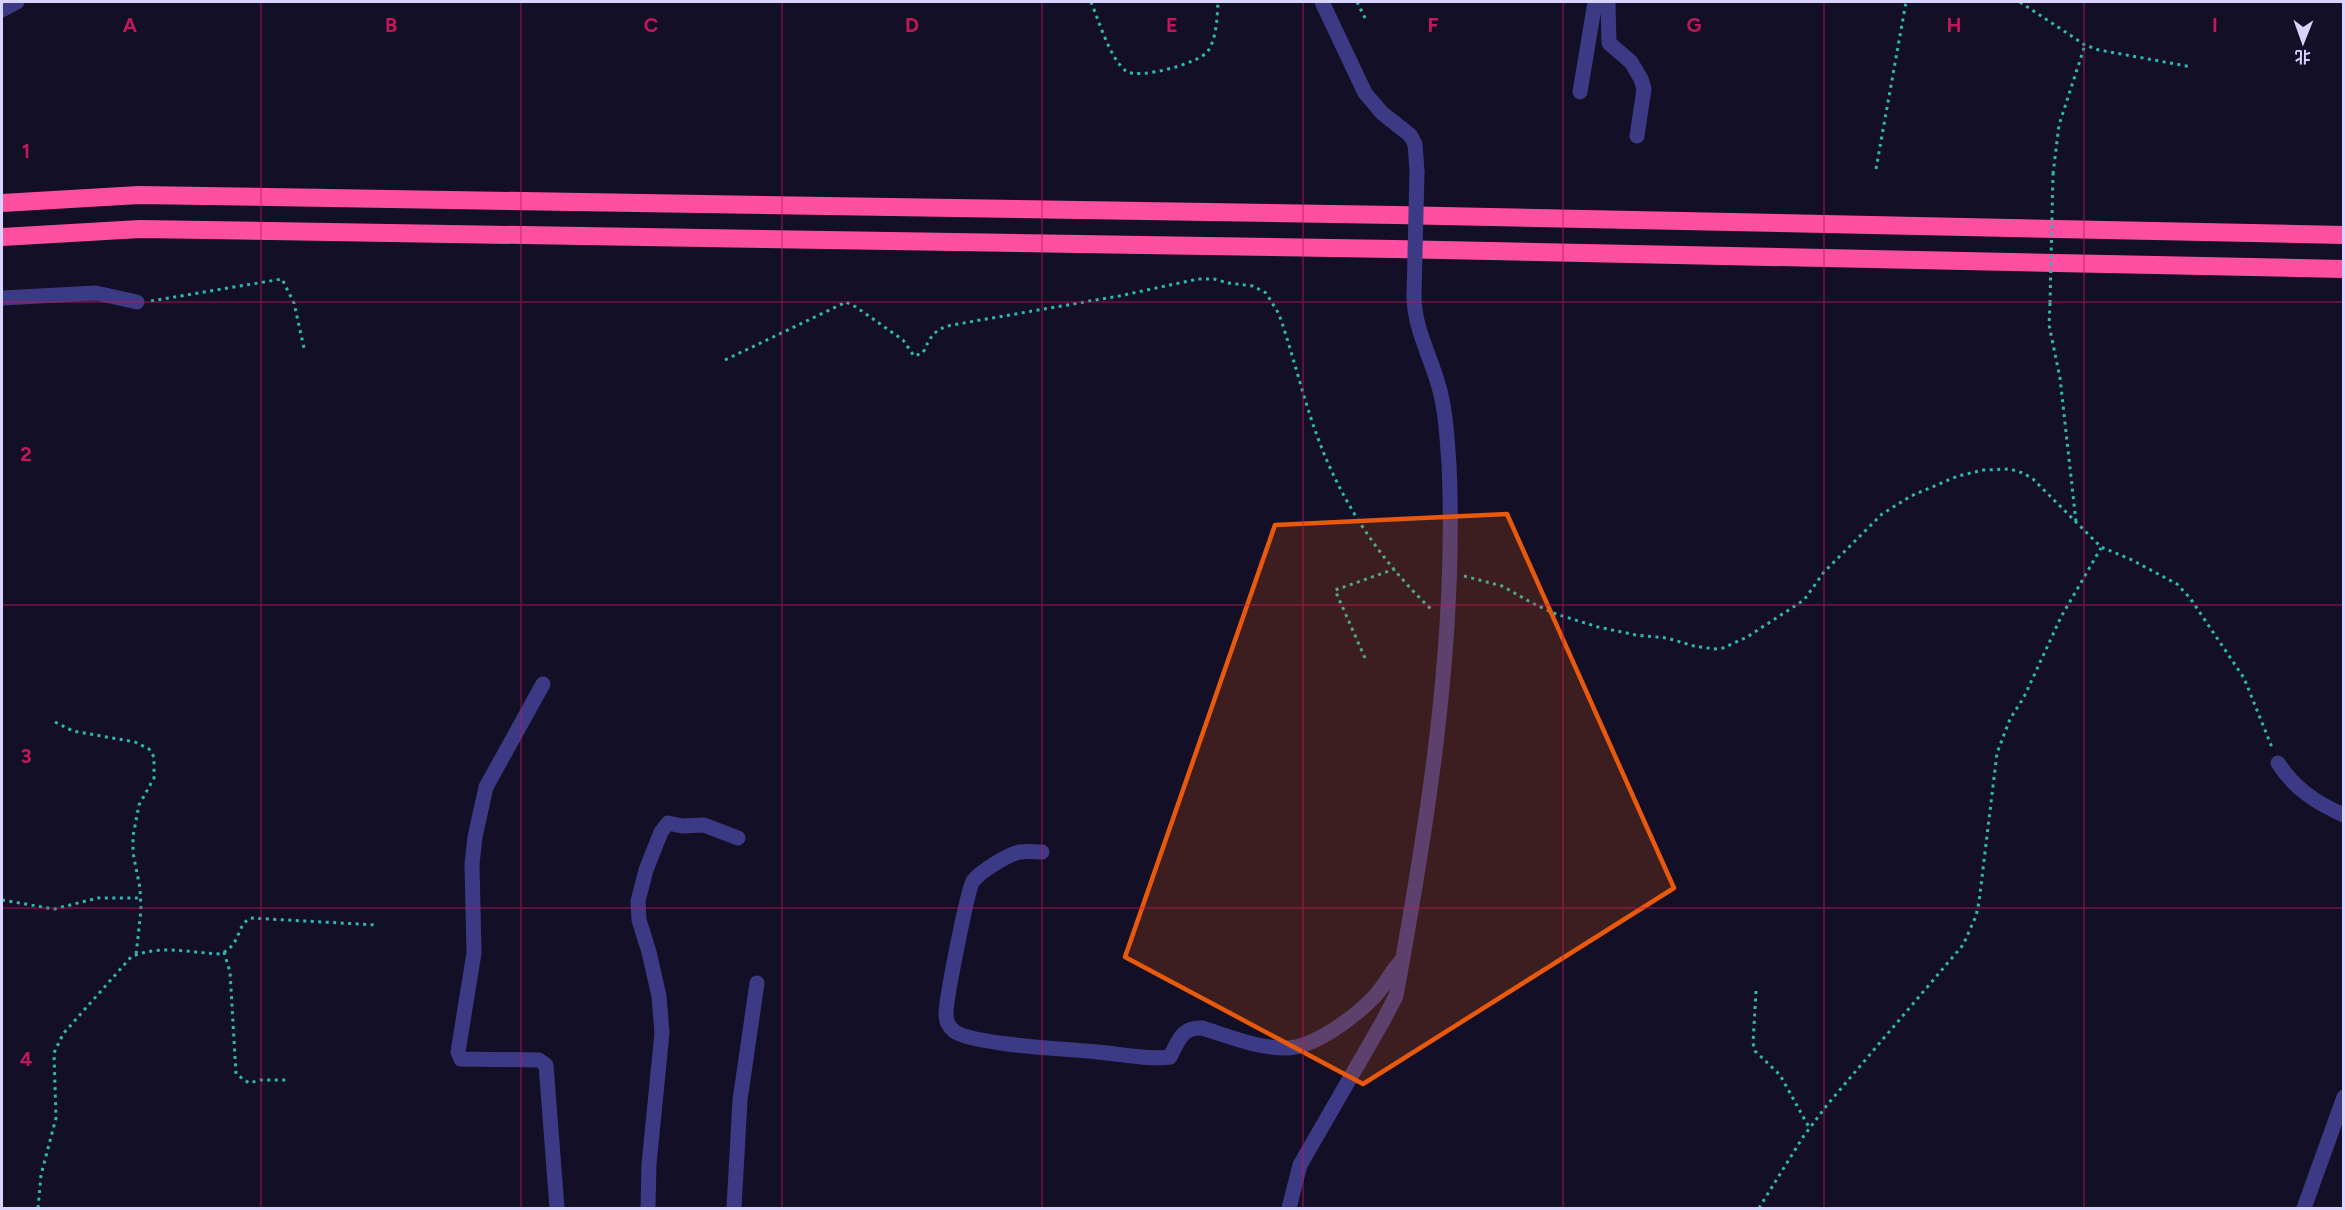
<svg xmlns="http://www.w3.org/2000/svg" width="2345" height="1210" font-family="Figtree,'Noto Sans SC',sans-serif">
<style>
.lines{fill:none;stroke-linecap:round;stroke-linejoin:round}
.path{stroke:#2fb8b0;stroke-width:3;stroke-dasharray:3 4.5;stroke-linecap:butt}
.street{stroke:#3d3a85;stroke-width:15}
.highway{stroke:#ff4fa3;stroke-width:18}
.path-bridge{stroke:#2fb8b0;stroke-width:3;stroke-dasharray:3 4.5;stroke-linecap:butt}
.street-bridge{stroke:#3d3a85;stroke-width:15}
.marked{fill:#e8590c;fill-opacity:0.2;stroke:#e8590c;stroke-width:4.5;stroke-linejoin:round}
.grid{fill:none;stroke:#c2185b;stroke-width:1.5;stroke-opacity:0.55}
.grid-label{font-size:20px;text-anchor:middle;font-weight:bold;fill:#c2185b;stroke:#130f26;stroke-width:6;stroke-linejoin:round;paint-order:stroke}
</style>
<rect width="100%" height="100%" fill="#130f26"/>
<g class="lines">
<!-- path -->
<path class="path" d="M1091 2C1099 21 1110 59 1126 71 1139 80 1200 63 1208 51 1217 37 1217 17 1218 2
M1357 2 1366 20
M2020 2 2085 45 2099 50 2192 67
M1876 169 1906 2
M2053 174 2059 125 2085 45
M151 301 282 279 294 303 304 348
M2050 303 2049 325 2060 378 2076 522
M725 360 846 302 856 307 903 340 914 356 923 353C930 337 934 329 952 325L1119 296 1198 279H1214L1228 283 1253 286 1266 293 1279 314C1296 363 1307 416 1328 463 1352 518 1388 568 1431 609
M1464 576 1502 586 1534 604 1556 614 1598 627 1636 635 1667 638 1694 646 1714 649 1723 648 1747 637 1804 600 1824 572 1882 514 1911 496 1958 476 1983 470 2010 469 2023 473 2033 479 2101 547 2130 559 2177 584 2190 598 2244 678 2273 750
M1365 658 1335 590 1395 569
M55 722 73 731 135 742 149 749 154 757V778L139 805 133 836V853L140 888 141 910 136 955
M2 900 54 909 98 898H139
M224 952 230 972 236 1074 249 1083 261 1080H287
M1756 991 1753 1043 1755 1051 1780 1075 1810 1129
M38 1208 41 1175 56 1118 54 1053 63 1034 131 957C160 944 190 953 221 954 242 943 235 928 250 918L377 925
M1759 1208 1803 1137 1827 1105 1963 945 1976 916 1979 902 1997 753 2010 719 2024 697 2061 617 2101 548"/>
<!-- street -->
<path class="street" d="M1322 2 1365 93 1382 113 1410 135 1415 144 1417 171
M1608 2 1609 43 1631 62 1641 79 1644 89 1637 136
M2 10 17 2
M1580 92 1595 2
M2 298 96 293 137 302
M543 684 486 787 475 837 472 864 474 953 458 1052 461 1059 539 1060 546 1065 557 1208
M2278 763C2294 788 2316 803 2344 815
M1042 852C1035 852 1027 851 1020 852 1008 854 980 872 973 881 968 888 945 1003 946 1015 946 1021 949 1027 954 1031 972 1045 1070 1049 1098 1052 1122 1054 1147 1060 1170 1057 1178 1042 1181 1027 1202 1028 1228 1036 1259 1049 1288 1048 1314 1047 1353 1018 1371 1000 1384 988 1390 972 1402 960
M648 1208 649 1164 662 1033 659 996 649 952 639 920 638 901 646 870 661 832 668 823 682 826 704 825 738 838
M734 1208 740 1100 757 983
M1289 1208 1300 1165 1383 1021 1396 996C1428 821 1457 641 1449 464 1447 438 1446 412 1439 387 1431 357 1414 328 1414 296
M2304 1208 2344 1097"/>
<!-- highway -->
<path class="highway" d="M2 203 139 195 1395 215 2344 235
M2 237 140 229 1394 249 2344 269"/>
<!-- path-bridge -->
<path class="path-bridge" d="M2050 303 2053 174"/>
<!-- street-bridge -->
<path class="street-bridge" d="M1414 296 1417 171"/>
</g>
<!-- marked area -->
<path class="marked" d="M1507 514 1674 888 1363 1084 1125 957 1275 525Z"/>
<!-- grid -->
<path class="grid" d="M261 2V1208M521 2V1208M782 2V1208M1042 2V1208M1303 2V1208M1563 2V1208M1824 2V1208M2084 2V1208M2 302H2344M2 605H2344M2 908H2344"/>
<g class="grid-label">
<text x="130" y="32">A</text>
<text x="391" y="32">B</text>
<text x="651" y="32">C</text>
<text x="912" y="32">D</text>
<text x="1172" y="32">E</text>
<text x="1433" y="32">F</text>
<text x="1694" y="32">G</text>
<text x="1954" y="32">H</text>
<text x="2215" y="32">I</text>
<text x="26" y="158">1</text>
<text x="26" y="461">2</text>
<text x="26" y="763">3</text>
<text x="26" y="1066">4</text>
</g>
<!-- border -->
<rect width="2345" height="1210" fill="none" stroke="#d9d4ff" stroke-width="6"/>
<!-- north arrow -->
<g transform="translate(2303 42) rotate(181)" stroke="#130f26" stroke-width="4.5" paint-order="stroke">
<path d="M0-4.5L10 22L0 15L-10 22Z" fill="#d9d4ff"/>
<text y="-9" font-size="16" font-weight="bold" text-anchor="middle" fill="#d9d4ff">北</text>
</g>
</svg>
